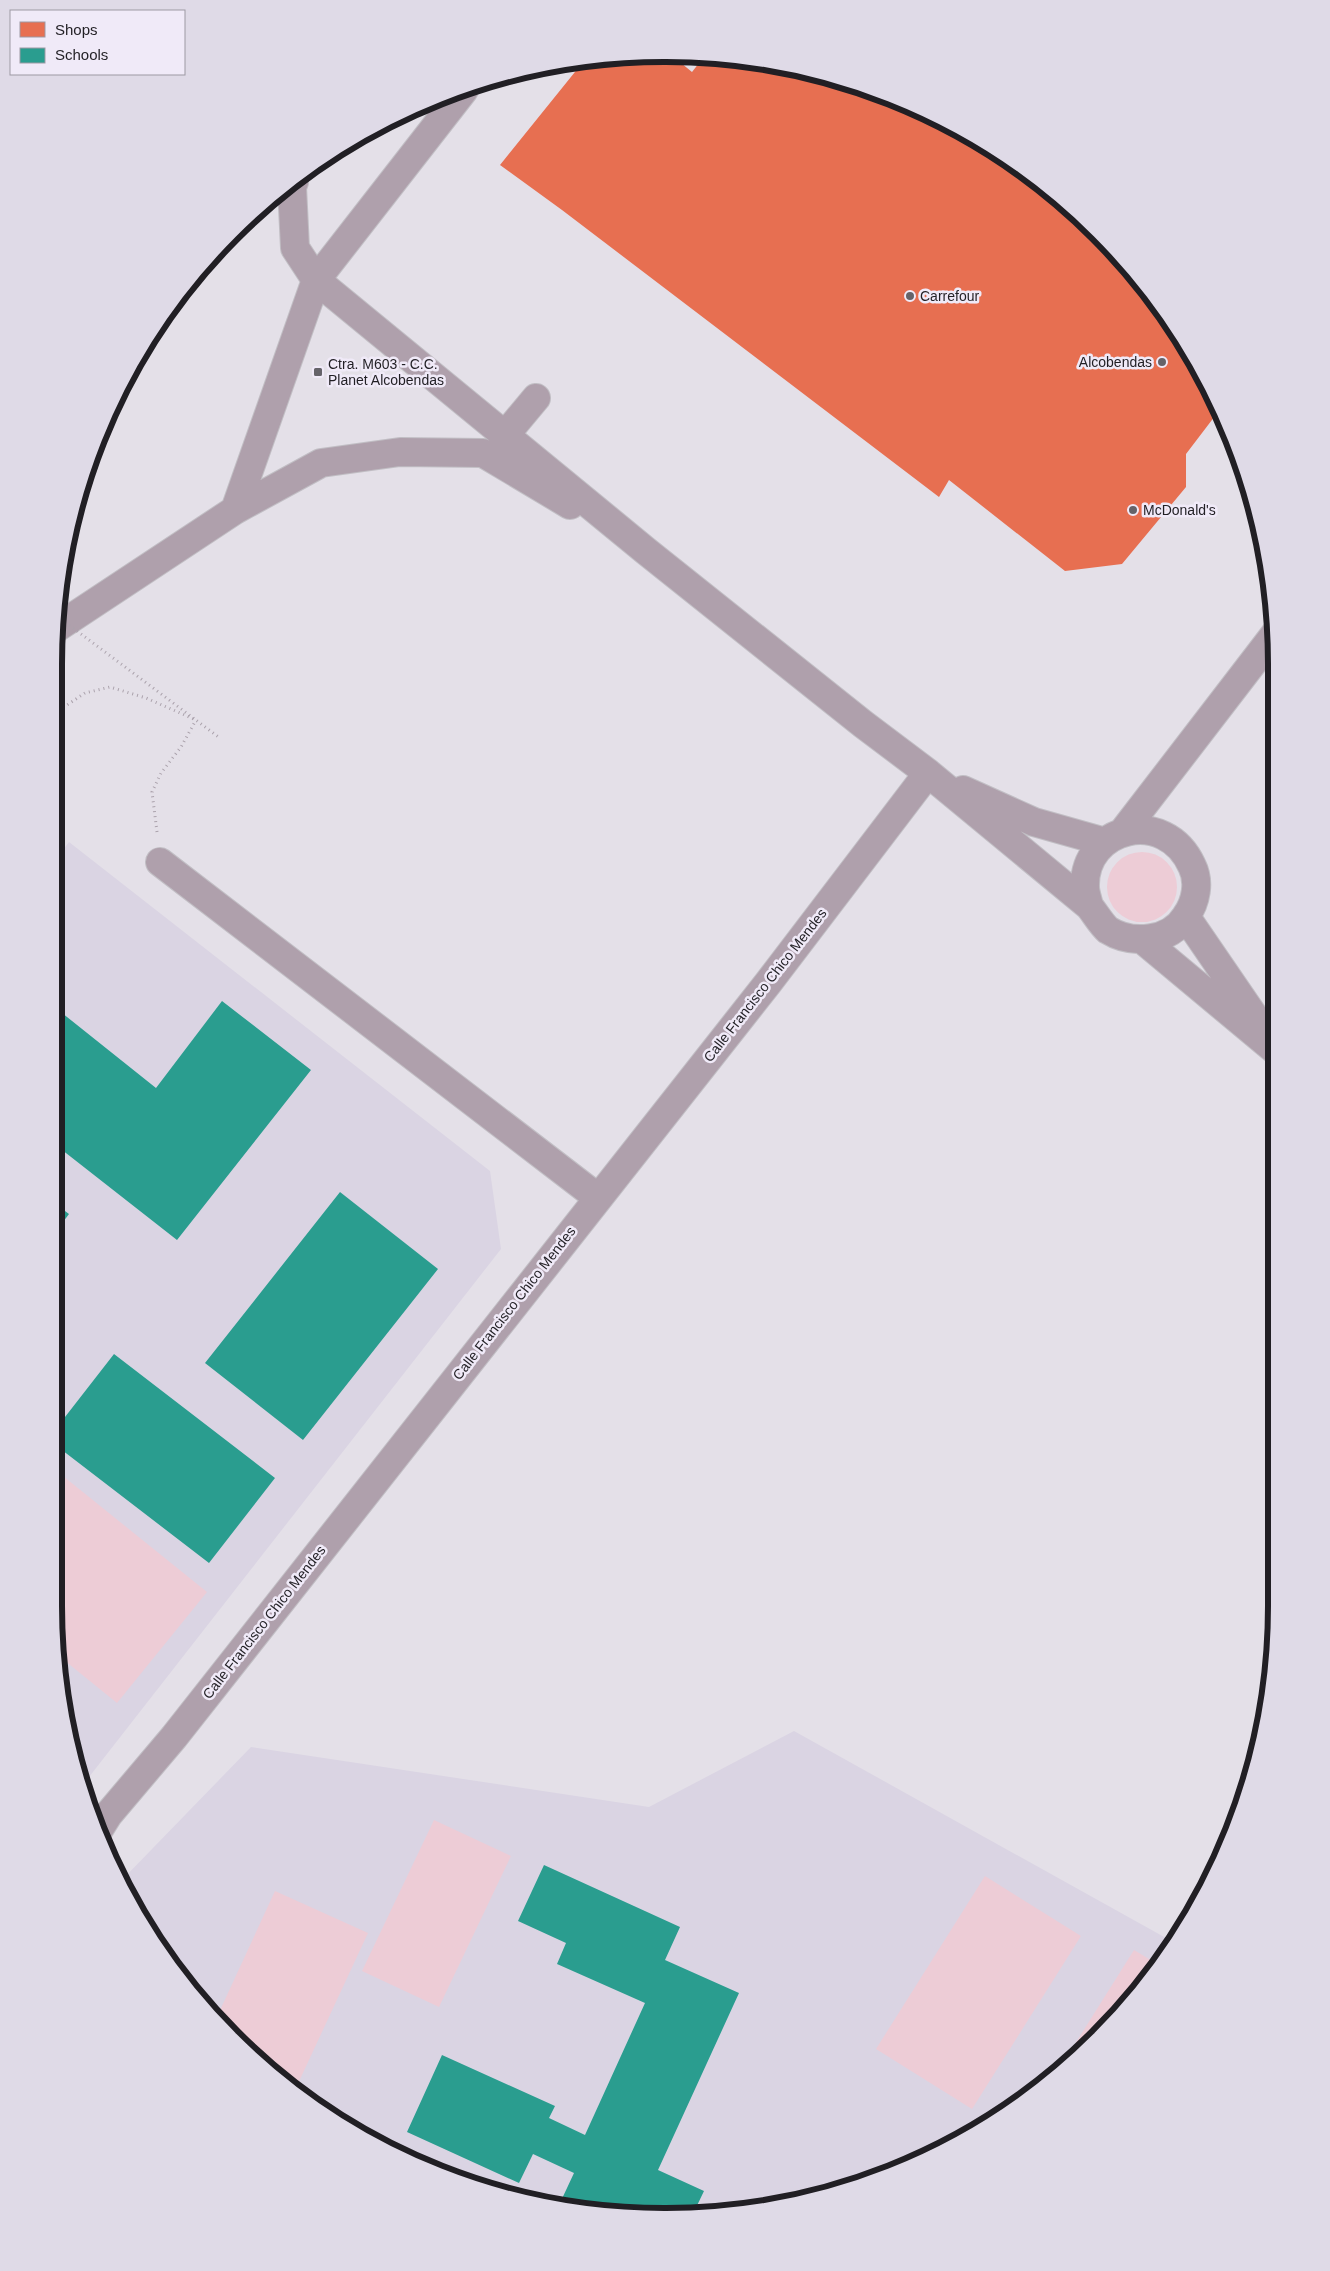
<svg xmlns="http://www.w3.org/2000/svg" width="1330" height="2271" font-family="Arial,sans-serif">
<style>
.built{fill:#dad4e3}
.green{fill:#edccd6}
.shops{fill:#e76f51}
.schools{fill:#2a9d8f}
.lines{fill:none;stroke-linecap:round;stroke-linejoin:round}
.minor-casing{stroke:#c1bec4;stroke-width:30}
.path{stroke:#aba2ac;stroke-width:3;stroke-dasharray:1 4;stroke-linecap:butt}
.minor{stroke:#afa0ac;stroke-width:28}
.path-bridge{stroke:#aba2ac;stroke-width:3;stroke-dasharray:1 4;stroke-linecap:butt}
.poi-dot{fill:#656369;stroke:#f0eaf8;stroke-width:2}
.labels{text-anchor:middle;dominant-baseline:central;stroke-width:5;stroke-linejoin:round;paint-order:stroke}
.poi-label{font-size:14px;fill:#211f24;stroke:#f0eaf8;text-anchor:start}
.street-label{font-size:14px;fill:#211f24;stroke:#f0eaf8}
.rim{fill:none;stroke:#211f24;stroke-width:6}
</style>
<rect width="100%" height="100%" fill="#e4e0e8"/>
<!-- built -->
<path class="built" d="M69 842 490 1171 501 1249 82 1786 59 1686 56 859Z
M794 1731 1175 1943 1124 2009 1037 2091 970 2135 862 2185 784 2206 665 2217 507 2196 395 2154 325 2114 233 2038 180 1978 120 1882 251 1747 649 1807Z"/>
<!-- green -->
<path class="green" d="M1107 887a35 35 0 1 1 70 0a35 35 0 1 1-70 0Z
M58 1472 207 1592 117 1703 59 1656Z
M434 1820 511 1856 439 2007 362 1971Z
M985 1876 1081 1936 972 2109 876 2049Z
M275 1891 368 1933 295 2090 233 2038 216 2019Z
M1134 1950 1159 1965 1124 2009 1058 2071Z"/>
<!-- shops -->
<path class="shops" d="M665 54H670L692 72 703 58 784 65 899 100 1004 157 1097 233 1194 359 1218 412 1186 454V487L1122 564 1065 571 949 480 939 497 562 210 500 165 583 62Z"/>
<!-- schools -->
<path class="schools" d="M222 1001 311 1070 177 1240 57 1146V1009L156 1088Z
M340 1192 438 1269 303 1440 205 1363Z
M57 1205 69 1214 57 1230Z
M114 1354 275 1478 209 1563 58 1447V1426Z
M544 1865 680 1927 665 1960 739 1993 658 2170 704 2191 693 2214 667 2217 651 2210 649 2215 560 2203 574 2173 533 2154 519 2183 407 2132 442 2055 555 2106 549 2118 585 2135 645 2003 557 1964 566 1943 518 1921Z"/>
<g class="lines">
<!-- minor casing -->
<g class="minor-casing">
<path id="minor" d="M294 182 292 187 295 248 316 280 646 551 863 724 928 773 1089 906C1095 913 1101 924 1108 930 1132 945 1170 942 1186 916 1196 902 1200 882 1192 866 1165 806 1083 827 1085 887 1085 893 1088 900 1089 906
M506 434 536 398
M235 510 316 280 464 90
M55 629 235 510 321 463 400 452 483 453 570 505
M963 790 1034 822 1105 842
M1122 833 1275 634
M160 862 597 1197
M1186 917 1262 1028
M1143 940 1275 1050
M98 1831 108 1815 174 1737 768 983 928 773"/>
</g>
<!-- path -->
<path class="path" d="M55 713 85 693 110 687 146 698 196 720 220 738
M157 832 152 792 161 773 181 747 196 720"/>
<!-- minor -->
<use href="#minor" class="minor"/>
<!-- path-bridge -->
<path class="path-bridge" d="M57 616 196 720"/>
</g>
<!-- markers -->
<g class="poi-dot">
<circle cx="910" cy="296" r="5"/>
<circle cx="1162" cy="362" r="5"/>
<rect x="313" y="367" width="10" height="10" rx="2.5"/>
<circle cx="1133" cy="510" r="5"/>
</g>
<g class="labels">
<!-- poi labels -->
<g class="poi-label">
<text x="920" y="296">Carrefour</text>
<text x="1152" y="362" text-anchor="end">Alcobendas</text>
<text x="328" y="364">Ctra. M603 - C.C.<tspan x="328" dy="16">Planet Alcobendas</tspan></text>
<text x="1143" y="510">McDonald's</text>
</g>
<!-- street labels -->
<g class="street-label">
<text transform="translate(765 985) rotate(-52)">Calle Francisco Chico Mendes</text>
<text transform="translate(514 1303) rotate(-52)">Calle Francisco Chico Mendes</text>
<text transform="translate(264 1622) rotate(-52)">Calle Francisco Chico Mendes</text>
</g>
</g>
<!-- crop -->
<path d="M0 0H1330V2271H0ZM664 62H666A602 602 0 0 1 1268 664V1606A602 602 0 0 1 666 2208H664A602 602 0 0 1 62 1606V664A602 602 0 0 1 664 62Z" fill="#dfdae7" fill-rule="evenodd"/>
<path class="rim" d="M664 62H666A602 602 0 0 1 1268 664V1606A602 602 0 0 1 666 2208H664A602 602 0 0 1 62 1606V664A602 602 0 0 1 664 62Z"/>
<!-- legend -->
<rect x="10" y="10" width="175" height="65" fill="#f0eaf8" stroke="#9d99a3"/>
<rect x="20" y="22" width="25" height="15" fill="#e76f51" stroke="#9d99a3"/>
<text x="55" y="35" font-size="15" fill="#211f24">Shops</text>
<rect x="20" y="48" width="25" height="15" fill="#2a9d8f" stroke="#9d99a3"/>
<text x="55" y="60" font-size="15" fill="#211f24">Schools</text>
</svg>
